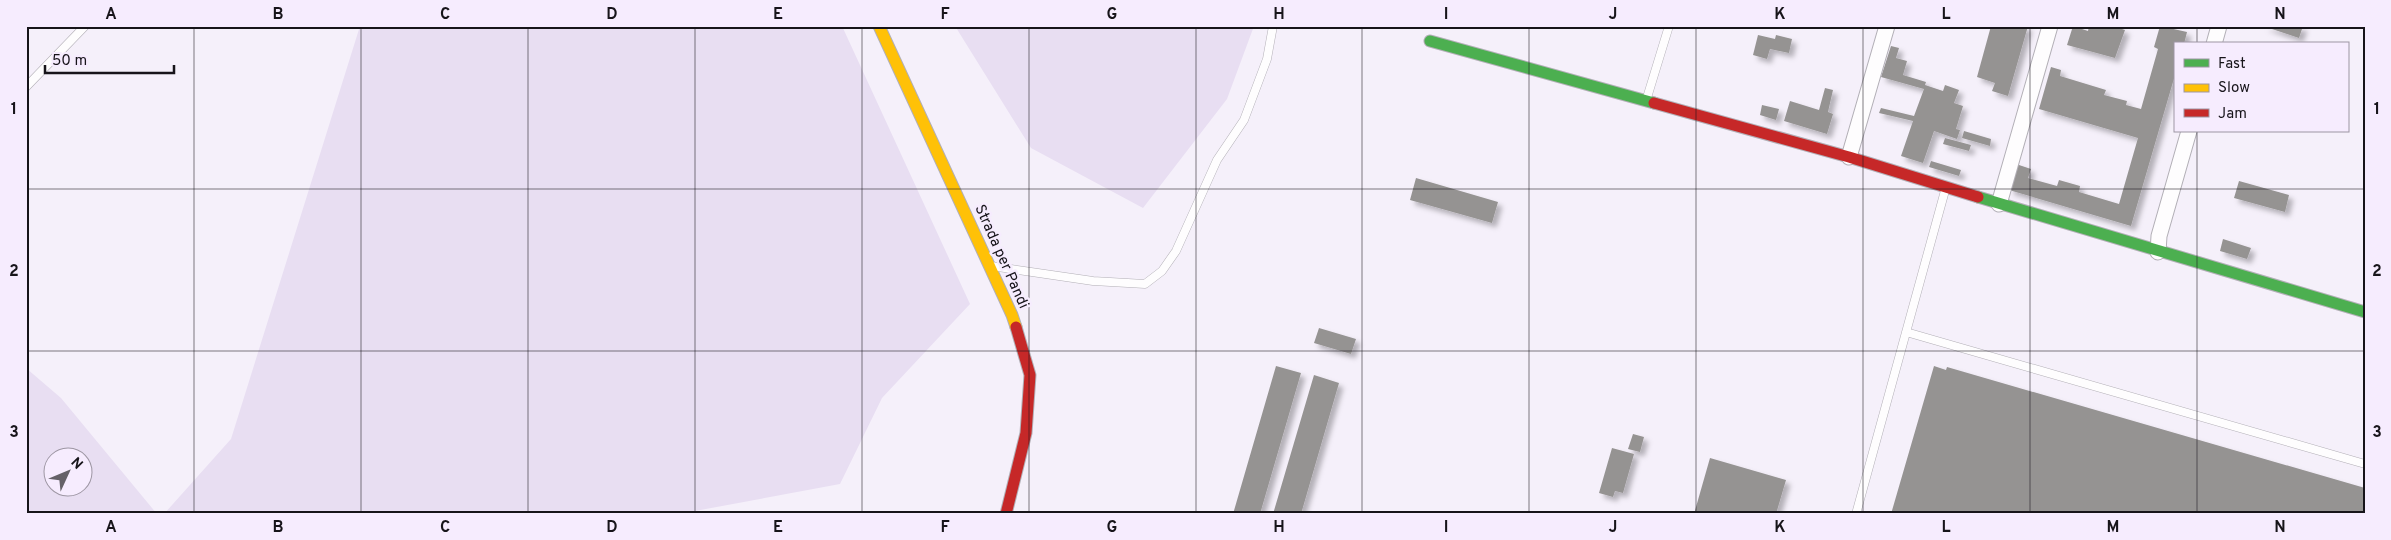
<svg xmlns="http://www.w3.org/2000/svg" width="2391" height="540" font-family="Overpass,sans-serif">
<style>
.green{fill:#e8def2;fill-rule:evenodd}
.building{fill:#959392;filter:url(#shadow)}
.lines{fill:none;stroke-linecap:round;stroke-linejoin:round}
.lane-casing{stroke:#b2afb6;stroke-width:9}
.street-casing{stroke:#b2afb6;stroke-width:17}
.fast-casing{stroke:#b2afb6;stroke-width:13}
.slow-casing{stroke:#b2afb6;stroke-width:13}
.jam-casing{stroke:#b2afb6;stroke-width:13}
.lane{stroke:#fefdfe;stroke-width:8}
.street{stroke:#fefdfe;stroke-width:15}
.fast{stroke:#4caf50;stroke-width:11}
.slow{stroke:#ffc107;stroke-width:11}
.jam{stroke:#c62828;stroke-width:11}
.grid{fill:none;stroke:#17141a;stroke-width:1;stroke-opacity:0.55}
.labels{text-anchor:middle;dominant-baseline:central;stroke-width:5;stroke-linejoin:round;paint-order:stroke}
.street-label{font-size:15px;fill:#17141a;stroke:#f6ecfe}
.neatline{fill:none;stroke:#17141a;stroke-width:2}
.grid-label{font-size:16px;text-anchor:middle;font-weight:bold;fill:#17141a}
</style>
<defs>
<filter id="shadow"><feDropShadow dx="4.5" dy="4.5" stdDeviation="2.5" flood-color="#0004"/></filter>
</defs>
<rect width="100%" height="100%" fill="#f5f0fa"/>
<!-- green -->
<path class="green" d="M360 26H842L970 304 882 398 840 484 679 514H164L231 439Z
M955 26H1254L1227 99 1143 208 1031 148Z
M26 368 61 398 157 514H26ZM52 458H82V488H52Z"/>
<!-- building -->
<path class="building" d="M1991 26H2028L2008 96 1992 91 1995 83 1977 77Z
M2073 26 2088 31 2089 26H2113L2125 30 2115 58 2067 45Z
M2160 26 2187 32 2184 44H2175V75L2131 226 2009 190 2016 164 2031 169 2028 178 2057 186 2059 180 2080 186 2079 192 2119 204 2138 138 2039 109 2051 67 2061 70 2060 76 2106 90 2104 95 2127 101 2126 105 2141 109 2158 49 2154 47Z
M2263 26H2303L2299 38Z
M1758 35 1775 39 1776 35 1792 39 1789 53 1770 49 1767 59 1753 55Z
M1891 46 1899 48 1896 58 1907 61 1903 75 1926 82 1925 85 1943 91 1945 85 1959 90 1954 103 1963 106 1956 129 1960 130 1957 139 1934 131 1923 163 1901 156 1913 121 1879 113 1881 108 1914 116 1924 89 1881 77Z
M1825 88 1833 90 1828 112 1833 114 1827 134 1784 121 1790 101 1819 110Z
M1762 105 1779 109 1776 120 1760 115Z
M1964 131 1991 139 1990 146 1962 138Z
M1945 138 1971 145 1969 151 1943 144Z
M1931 161 1961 170 1959 176 1929 167Z
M1416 178 1498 202 1492 223 1410 200Z
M2239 181 2289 195 2285 212 2234 198Z
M2223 239 2251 248 2247 259 2220 251Z
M1319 328 1356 339 1351 354 1314 343Z
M1276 366 1301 373 1260 514H1233Z
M1934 366 1946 370 1947 367 2365 488V514H1891Z
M1314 375 1339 383 1301 514H1273Z
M1633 434 1644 437 1640 452 1628 449Z
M1612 448 1634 454 1623 493 1615 491 1613 497 1599 493Z
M1710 458 1786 480 1776 514H1694Z"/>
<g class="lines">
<!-- lane casing -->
<g class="lane-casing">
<path id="lane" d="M26 87 85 26
M1646 101 1669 26
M991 266 1093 281 1145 284 1162 271 1176 251 1217 160 1244 120 1267 59 1273 26
M1906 332 2365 464
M1856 514 1946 187"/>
</g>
<!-- street casing -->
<g class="street-casing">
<path id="street" d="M2214 44 2219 26
M1849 157 1887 26
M1999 204 2050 26
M2158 252 2159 236 2189 131"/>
</g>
<!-- fast casing -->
<g class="fast-casing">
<path id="fast" d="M1430 41 1654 103
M1978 197 2365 312"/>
</g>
<!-- slow casing -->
<g class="slow-casing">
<path id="slow" d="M879 26 1012 315 1016 327"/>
</g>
<!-- jam casing -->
<g class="jam-casing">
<path id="jam" d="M1654 103 1849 157 1978 197
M1006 514 1026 433 1030 375 1016 327"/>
</g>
<!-- lane -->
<use href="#lane" class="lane"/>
<!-- street -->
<use href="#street" class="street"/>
<!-- fast -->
<use href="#fast" class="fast"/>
<!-- slow -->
<use href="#slow" class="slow"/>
<!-- jam -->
<use href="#jam" class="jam"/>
</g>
<!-- grid -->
<path class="grid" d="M194 26V514M361 26V514M528 26V514M695 26V514M862 26V514M1029 26V514M1196 26V514M1362 26V514M1529 26V514M1696 26V514M1863 26V514M2030 26V514M2197 26V44M2197 131V514M26 189H2365M26 351H2365"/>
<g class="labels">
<!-- street labels -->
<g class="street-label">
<text transform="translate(1001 257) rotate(66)">Strada per Pandi</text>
</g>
</g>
<!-- border -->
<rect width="2391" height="540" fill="none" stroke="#f6ecfe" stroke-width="55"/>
<!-- legend -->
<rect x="2174" y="42" width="175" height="90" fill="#f6ecfe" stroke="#9d96a3"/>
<rect x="2184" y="59" width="25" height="8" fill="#4caf50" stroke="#9d96a3"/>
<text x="2218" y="68" font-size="15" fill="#17141a">Fast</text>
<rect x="2184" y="84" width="25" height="8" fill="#ffc107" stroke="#9d96a3"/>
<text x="2218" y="92" font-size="15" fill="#17141a">Slow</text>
<rect x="2184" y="109" width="25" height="8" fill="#c62828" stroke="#9d96a3"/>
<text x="2218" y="118" font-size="15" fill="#17141a">Jam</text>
<!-- north arrow -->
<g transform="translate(68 472) rotate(46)"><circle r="24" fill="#f6ecfe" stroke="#9d96a3"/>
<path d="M0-4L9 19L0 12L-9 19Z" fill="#656168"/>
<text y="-8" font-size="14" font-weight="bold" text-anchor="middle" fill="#17141a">N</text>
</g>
<!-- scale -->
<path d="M45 65v8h129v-8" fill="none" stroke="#17141a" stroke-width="2.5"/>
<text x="52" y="65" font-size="15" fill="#17141a" stroke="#f6ecfe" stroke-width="4" paint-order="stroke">50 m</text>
<rect x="28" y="28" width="2336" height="484" class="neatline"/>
<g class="grid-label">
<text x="111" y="19">A</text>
<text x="278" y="19">B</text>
<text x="445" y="19">C</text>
<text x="612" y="19">D</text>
<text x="778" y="19">E</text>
<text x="945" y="19">F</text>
<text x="1112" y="19">G</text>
<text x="1279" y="19">H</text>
<text x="1446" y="19">I</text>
<text x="1613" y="19">J</text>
<text x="1780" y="19">K</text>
<text x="1946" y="19">L</text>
<text x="2113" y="19">M</text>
<text x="2280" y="19">N</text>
<text x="14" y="114">1</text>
<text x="2377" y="114">1</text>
<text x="14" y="276">2</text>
<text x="2377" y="276">2</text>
<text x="14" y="437">3</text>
<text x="2377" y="437">3</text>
<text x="111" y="532">A</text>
<text x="278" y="532">B</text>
<text x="445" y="532">C</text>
<text x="612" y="532">D</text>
<text x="778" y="532">E</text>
<text x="945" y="532">F</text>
<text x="1112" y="532">G</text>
<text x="1279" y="532">H</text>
<text x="1446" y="532">I</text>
<text x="1613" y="532">J</text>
<text x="1780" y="532">K</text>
<text x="1946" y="532">L</text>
<text x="2113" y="532">M</text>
<text x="2280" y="532">N</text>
</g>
</svg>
